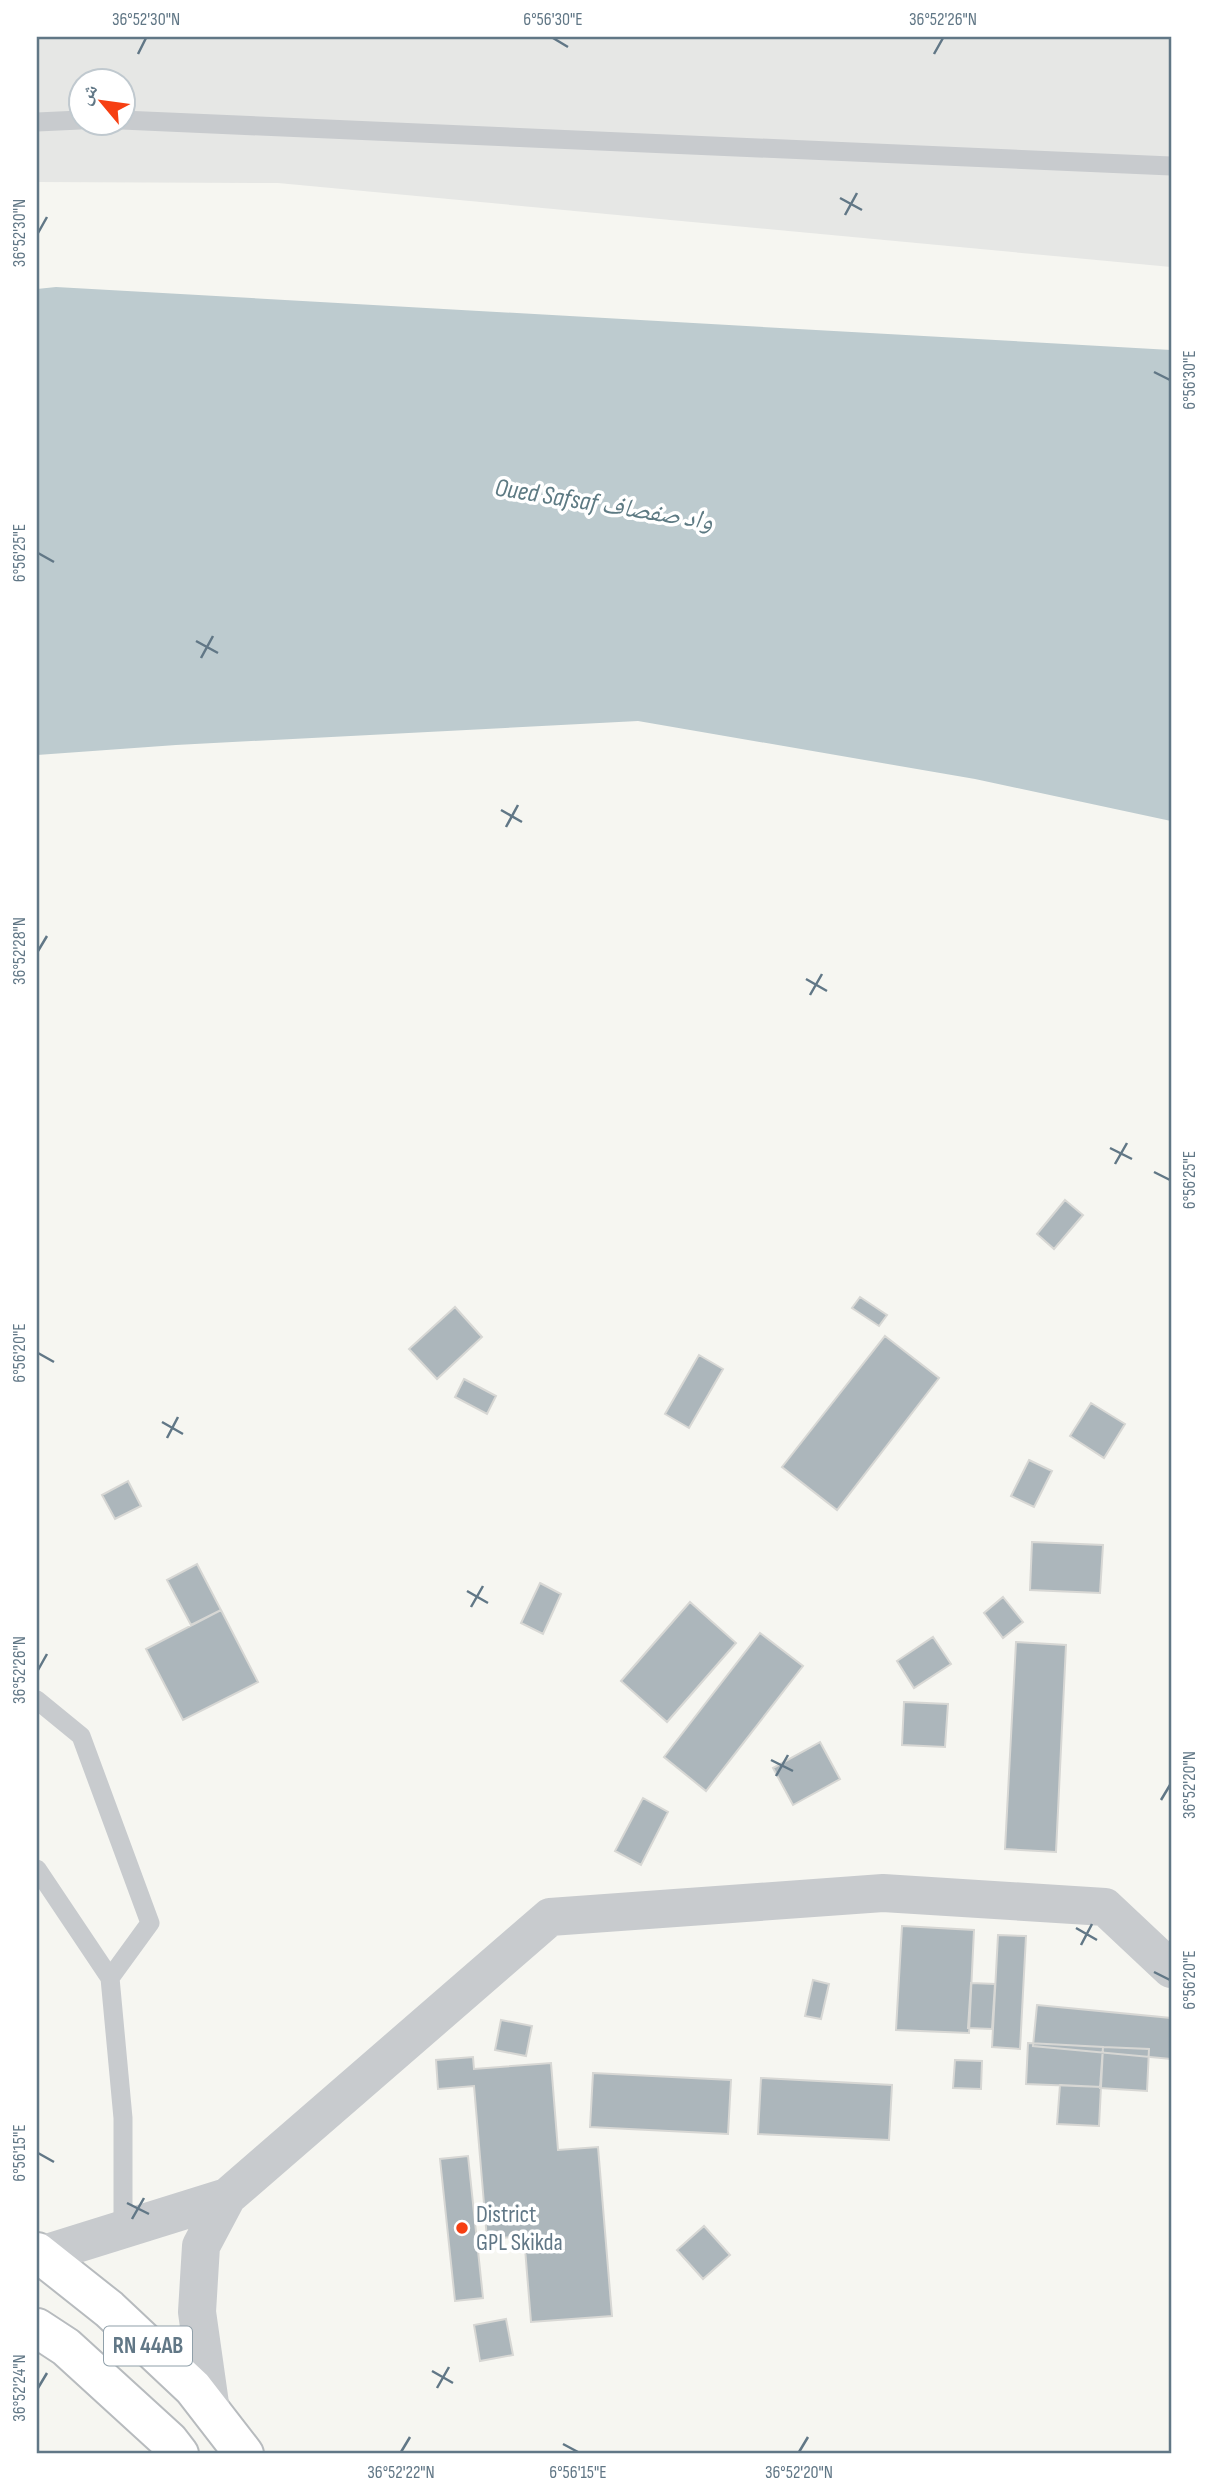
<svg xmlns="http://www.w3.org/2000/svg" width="1208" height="2491" font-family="'Sofia Sans Condensed','Noto Naskh Arabic',sans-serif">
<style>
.built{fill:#e6e7e5;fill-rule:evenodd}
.water{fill:#bdcbcf}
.building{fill:#acb6bb;stroke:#d7d7d4;stroke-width:2}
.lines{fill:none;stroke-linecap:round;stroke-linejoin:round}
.highway-casing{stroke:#b7bbbe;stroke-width:42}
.lane{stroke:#c8cbce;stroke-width:19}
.street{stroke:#c8cbce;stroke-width:38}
.highway{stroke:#fff;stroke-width:38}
.ticks{fill:none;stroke:#617786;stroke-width:2.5}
.poi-dot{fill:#f63f12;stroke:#fff;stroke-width:2.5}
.labels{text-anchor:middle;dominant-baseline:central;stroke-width:7;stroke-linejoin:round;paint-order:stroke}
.shield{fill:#fff;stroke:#90a0aa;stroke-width:2}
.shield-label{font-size:23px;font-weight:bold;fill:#617786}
.poi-label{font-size:24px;fill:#617786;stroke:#fff;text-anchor:start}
.water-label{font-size:26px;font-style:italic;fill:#5d7a83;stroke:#fff}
.neatline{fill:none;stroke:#617786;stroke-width:2.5}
.ticks-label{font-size:18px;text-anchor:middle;fill:#617786}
</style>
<rect width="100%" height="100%" fill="#f6f6f1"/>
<!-- built -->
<path class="built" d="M37 37H1171V267L278 183 37 182ZM80 80H122V122H80Z"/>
<!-- water -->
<path class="water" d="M56 287 1171 350V821L975 779 638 721 176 745 37 755V289Z"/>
<!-- building -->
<path class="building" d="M1065 1200 1083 1215 1054 1249 1037 1234Z
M860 1297 887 1315 879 1326 852 1308Z
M455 1307 482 1337 437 1379 409 1349Z
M885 1336 939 1378 837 1510 782 1467Z
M699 1355 723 1369 689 1428 665 1414Z
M464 1379 496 1396 487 1414 455 1397Z
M1091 1403 1125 1424 1104 1458 1070 1436Z
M1029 1460 1052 1471 1034 1507 1011 1496Z
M128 1481 141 1506 115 1519 102 1495Z
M1032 1542 1103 1545 1100 1593 1030 1590Z
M197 1564 221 1610 191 1625 167 1580Z
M540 1583 561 1594 543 1634 521 1623Z
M1003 1597 1023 1622 1003 1638 984 1613Z
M690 1602 736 1643 667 1722 621 1681Z
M221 1610 258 1682 183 1720 146 1649Z
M760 1633 803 1666 706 1791 664 1757Z
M933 1637 951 1664 914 1688 897 1661Z
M1016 1642 1066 1645 1056 1852 1005 1849Z
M904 1702 948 1704 945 1747 902 1745Z
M820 1742 840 1779 793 1805 773 1768Z
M643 1798 668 1812 641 1865 615 1851Z
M902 1926 974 1930 969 2033 896 2030Z
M998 1935 1026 1936 1020 2049 992 2047Z
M813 1980 829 1984 821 2019 805 2016Z
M971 1983 995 1984 992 2029 968 2028Z
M1037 2005 1171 2018V2059L1033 2046Z
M501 2020 532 2026 526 2056 495 2050Z
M1028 2043 1103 2047 1101 2087 1026 2084Z
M1103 2047 1149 2049 1147 2091 1100 2088Z
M473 2057 474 2069 551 2063 558 2150 598 2147 612 2316 531 2322 524 2236 487 2239 474 2086 438 2089 436 2060Z
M955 2060 982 2061 981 2089 953 2088Z
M593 2073 731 2080 728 2134 590 2127Z
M761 2078 892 2085 889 2140 758 2134Z
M1060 2085 1101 2087 1099 2126 1057 2124Z
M468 2156 483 2298 455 2301 440 2159Z
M704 2226 730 2255 703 2279 677 2250Z
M506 2319 513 2355 480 2361 474 2325Z"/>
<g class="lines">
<!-- highway casing -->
<g class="highway-casing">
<path id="highway" d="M37 2252 109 2309 193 2388 244 2454
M37 2328 66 2347 169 2441 179 2454"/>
</g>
<!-- lane -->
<path class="lane" d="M122 120 1171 166
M37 122 80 120
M37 1700 81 1736 150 1923 110 1978
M37 1869 110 1978 123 2118V2230"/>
<!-- street -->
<path class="street" d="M41 2255 227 2197
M211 2411 197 2312 201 2246 227 2197 550 1917 883 1893 1105 1907 1171 1969"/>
<!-- highway -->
<use href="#highway" class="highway"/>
</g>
<!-- ticks -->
<path class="ticks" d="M553 38 568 47M138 54 146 38M934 54 943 38M840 198 862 210M845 215 857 193M38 233 47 217M1154 372 1170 380M38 553 54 562M196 641 218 653M201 658 213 636M501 810 522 822M506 827 518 805M38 951 47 936M806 979 827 991M810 995 822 974M1110 1148 1132 1159M1115 1164 1127 1143M1154 1172 1170 1180M38 1353 54 1362M162 1422 183 1434M167 1438 178 1417M467 1591 488 1603M471 1607 483 1586M38 1670 47 1654M771 1760 793 1771M776 1776 788 1755M1161 1800 1170 1785M1076 1928 1097 1940M1081 1945 1092 1924M1154 1972 1170 1980M38 2153 54 2162M127 2203 149 2214M132 2219 144 2198M432 2371 453 2383M38 2388 47 2373M437 2388 449 2367M563 2444 578 2452M401 2452 410 2437M799 2452 808 2437"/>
<!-- markers -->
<circle class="poi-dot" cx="462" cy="2228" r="7"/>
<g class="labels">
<!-- shield labels -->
<rect class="shield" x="104" y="2326.5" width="88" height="39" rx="5"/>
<g class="shield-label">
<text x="148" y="2346">RN 44AB</text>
</g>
<!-- poi labels -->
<g class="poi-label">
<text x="476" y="2214">District<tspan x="476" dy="28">GPL Skikda</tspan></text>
</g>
<!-- water labels -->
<g class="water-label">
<text transform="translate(604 505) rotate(9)">Oued Safsaf واد صفصاف</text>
</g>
</g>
<!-- border -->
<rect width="1208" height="2491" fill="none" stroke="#ffffff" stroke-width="77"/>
<!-- north arrow -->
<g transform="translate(102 102) rotate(299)"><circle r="33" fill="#ffffff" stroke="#c0c9cf" stroke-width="2"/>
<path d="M0-5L12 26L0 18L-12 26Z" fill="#f63f12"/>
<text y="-10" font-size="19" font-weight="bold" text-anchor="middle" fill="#617786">ش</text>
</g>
<rect x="38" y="38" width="1132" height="2414" class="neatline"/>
<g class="ticks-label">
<text x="146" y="25">36°52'30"N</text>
<text x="553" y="25">6°56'30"E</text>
<text x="943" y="25">36°52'26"N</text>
<text transform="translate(19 233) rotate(-90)" y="6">36°52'30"N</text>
<text transform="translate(1189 380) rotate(-90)" y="6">6°56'30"E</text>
<text transform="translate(19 553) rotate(-90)" y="6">6°56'25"E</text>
<text transform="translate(19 951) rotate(-90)" y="6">36°52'28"N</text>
<text transform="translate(1189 1180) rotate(-90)" y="6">6°56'25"E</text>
<text transform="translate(19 1353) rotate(-90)" y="6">6°56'20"E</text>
<text transform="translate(19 1670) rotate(-90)" y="6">36°52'26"N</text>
<text transform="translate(1189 1785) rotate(-90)" y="6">36°52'20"N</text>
<text transform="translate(1189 1980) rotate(-90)" y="6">6°56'20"E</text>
<text transform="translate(19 2153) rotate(-90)" y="6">6°56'15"E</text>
<text transform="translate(19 2388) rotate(-90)" y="6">36°52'24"N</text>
<text x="401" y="2478">36°52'22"N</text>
<text x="578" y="2478">6°56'15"E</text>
<text x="799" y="2478">36°52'20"N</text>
</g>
</svg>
